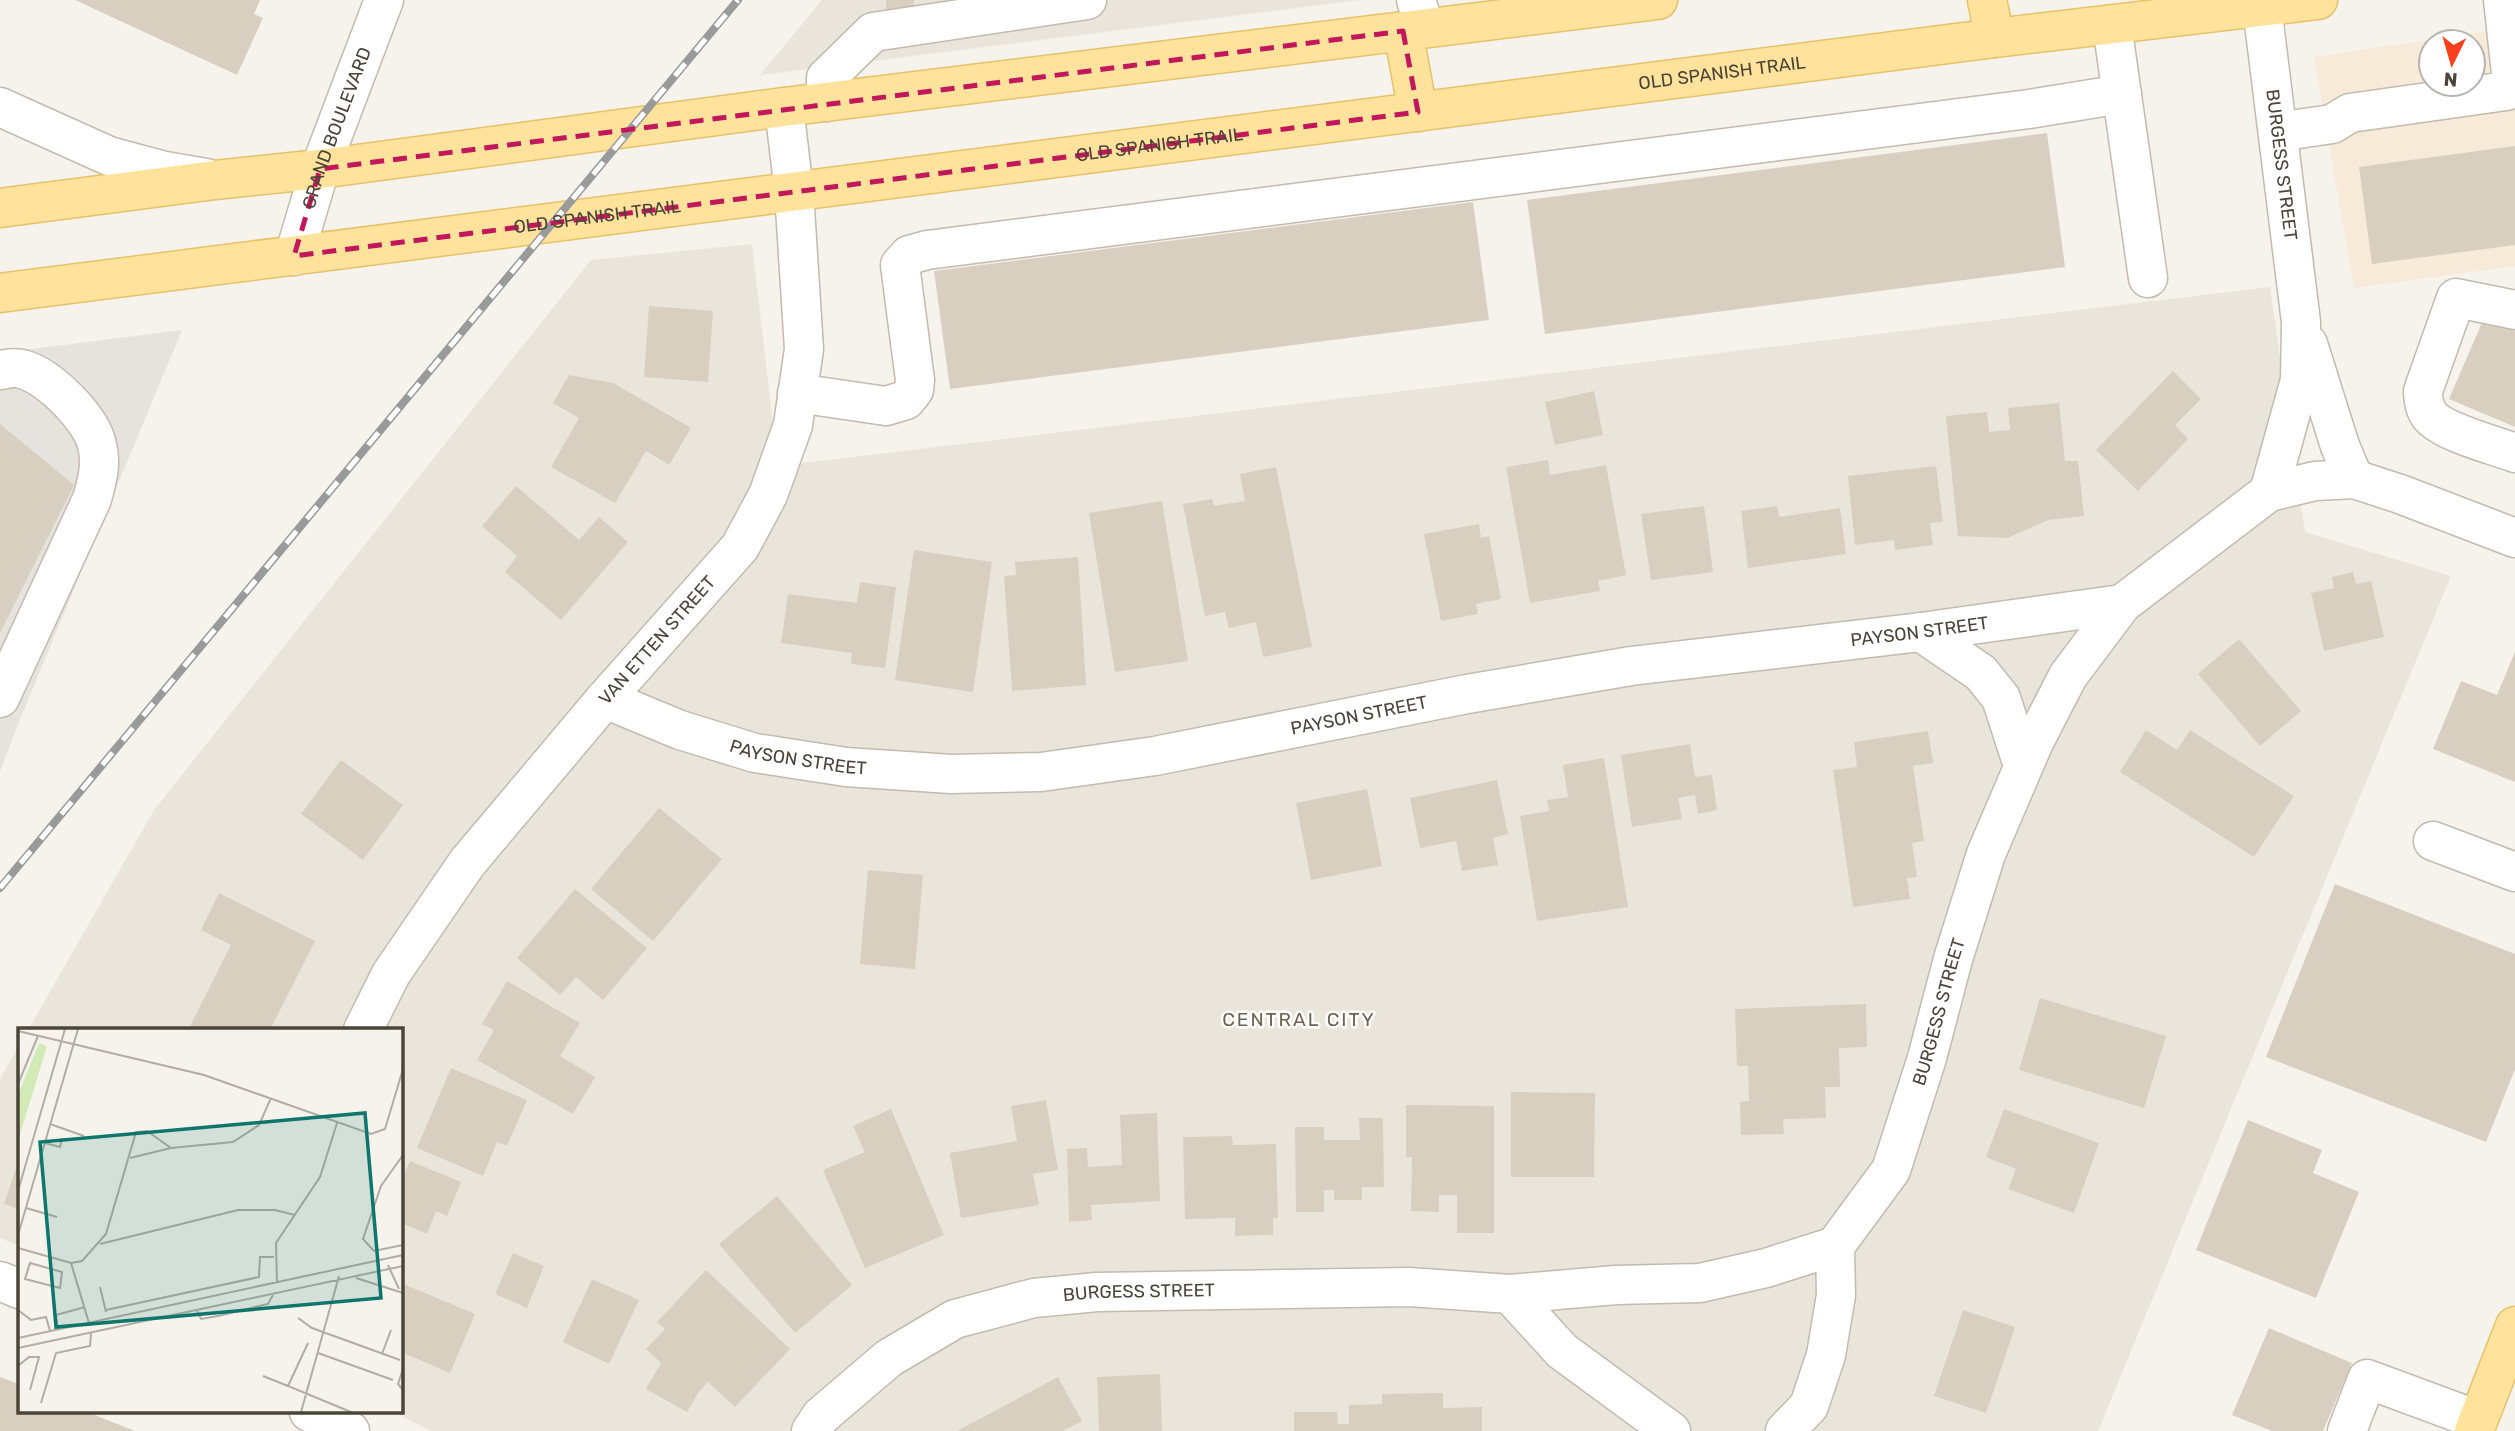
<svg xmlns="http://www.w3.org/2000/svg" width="2515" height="1431" font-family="Rubik,sans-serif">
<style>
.residential{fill:#eae5da}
.commercial{fill:#f7ead8;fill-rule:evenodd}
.industrial{fill:#e6e2dd}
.building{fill:#d8cfc1}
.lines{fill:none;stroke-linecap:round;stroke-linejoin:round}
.minor-casing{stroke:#c2bbae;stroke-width:41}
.major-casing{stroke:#e6c16a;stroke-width:41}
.minor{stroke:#fff;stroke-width:38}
.major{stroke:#ffe39c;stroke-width:38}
.rail-casing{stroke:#9a9a9a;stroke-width:8}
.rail{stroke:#fff;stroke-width:5;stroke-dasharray:16;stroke-linecap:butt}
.marked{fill:none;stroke:#c2185b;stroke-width:5;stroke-dasharray:14 9;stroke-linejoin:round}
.labels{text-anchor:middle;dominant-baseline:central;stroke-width:5;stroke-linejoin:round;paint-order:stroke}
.street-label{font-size:18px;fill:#4b4439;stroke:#fff}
.neighbourhood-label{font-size:19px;letter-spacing:2px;fill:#6e6250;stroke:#fff}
.inset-road{fill:none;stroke:#b2ada4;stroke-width:2}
.view{fill:#0f766e;fill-opacity:0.15;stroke:#0f766e;stroke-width:3.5}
.inset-edge{fill:none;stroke:#4b4439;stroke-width:3.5}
</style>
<rect width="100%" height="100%" fill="#f6f3ec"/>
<!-- residential -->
<path class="residential" d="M822 0H1359L760 75Z
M752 244 778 466 2270 287 2305 532 2451 576 2098 1431H431L393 1412H401V1030H28L154 810 591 260Z
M19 1045V1246L0 1238V1079Z"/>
<!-- commercial -->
<path class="commercial" d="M2515 27V266L2354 288 2314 57ZM2431 42H2473V84H2431Z"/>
<!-- industrial -->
<path class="industrial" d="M182 330 23 712 0 771V353Z"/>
<!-- building -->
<path class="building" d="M75 0H260L254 14 263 18 237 75Z
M886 0H914L913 11 886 13Z
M2047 133 2065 267 1545 334 1527 200Z
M2515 146V245L2372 264 2359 167Z
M1473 202 1489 320 950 389 934 271Z
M649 306 713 311 708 382 644 377Z
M2484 318 2515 331V427L2449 399Z
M2173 371 2201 399 2175 425 2188 439 2138 491 2096 450Z
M569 375 613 383 691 428 669 465 646 451 615 503 551 467 579 418 553 403Z
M1594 391 1603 435 1555 445 1545 402Z
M2059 403 2065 461H2078L2084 516 2048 520 2007 538 1958 536 1946 416 1987 412 1989 432 2010 430 2008 408Z
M0 424 74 485 0 633Z
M1548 460 1550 475 1606 465 1626 575 1598 581 1600 591 1530 603 1506 467Z
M1936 466 1943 522 1930 523 1933 545 1895 550 1894 540 1855 545 1848 476Z
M1276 467 1312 647 1263 657 1256 622 1229 628 1225 612 1205 616 1183 504 1212 499 1214 506 1245 501 1240 474Z
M516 486 579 540 599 517 628 542 561 620 505 572 517 556 482 526Z
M1162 501 1188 661 1115 672 1089 513Z
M1704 506 1713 572 1651 580 1641 514Z
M1777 506 1779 517 1840 508 1846 554 1748 568 1741 511Z
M1479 524 1481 538 1489 536 1501 599 1476 604 1478 614 1441 621 1424 534Z
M914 550 992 562 973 692 895 680Z
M1078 557 1086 685 1012 691 1004 576 1016 575 1015 562Z
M2353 572 2356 584 2371 581 2384 637 2324 651 2311 593 2334 588 2332 577Z
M860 582 896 587 885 668 851 664 852 653 781 643 788 594 857 603Z
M2239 639 2301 711 2260 746 2198 674Z
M2515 652V782L2433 749 2461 681 2497 695Z
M2146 730 2177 750 2190 730 2294 796 2254 857 2120 772Z
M1928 731 1933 763 1913 766 1924 841 1912 843 1917 877 1907 878 1910 899 1853 907 1833 770 1857 767 1854 742Z
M1690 744 1695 777 1712 775 1717 810 1698 814 1695 795 1678 798 1682 819 1632 827 1621 755Z
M1604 758 1628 907 1537 921 1520 816 1549 811 1547 800 1568 797 1563 765Z
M341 760 403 805 363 860 301 814Z
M1497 780 1508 834 1493 838 1498 865 1462 871 1456 841 1420 848 1410 798Z
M1367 789 1382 866 1311 880 1296 803Z
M659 808 722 859 653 941 591 889Z
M868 870 923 875 915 969 860 964Z
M2335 884 2515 954V1069L2486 1142 2266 1057Z
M575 889 647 948 603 1000 576 977 560 995 517 958Z
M219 893 315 941 270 1030H188L231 945 201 930Z
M507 981 580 1023 560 1056 595 1077 573 1114 477 1060 494 1030 482 1024Z
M2040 998 2166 1036 2144 1108 2019 1070Z
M1866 1004 1867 1047 1839 1048 1840 1087H1825L1826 1118 1783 1119 1784 1134 1741 1135 1740 1102 1749 1101 1748 1066H1737L1735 1009Z
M451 1068 527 1100 507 1146 497 1142 483 1176 417 1148Z
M1511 1092 1595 1093 1594 1177H1511Z
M1046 1100 1058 1170 1033 1174 1039 1205 961 1218 950 1153 1017 1141 1011 1106Z
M1406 1105 1494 1106V1233H1457V1195H1439V1212L1411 1211 1412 1157H1406Z
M891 1109 944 1235 865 1268 823 1170 865 1152 853 1126Z
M2004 1109 2099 1143 2074 1213 2008 1189 2016 1169 1986 1157Z
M1157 1113 1160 1201 1091 1205 1092 1220 1069 1222 1067 1149 1087 1148 1088 1167 1122 1165 1120 1115Z
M1359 1118H1383L1384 1187H1362V1200H1334V1190H1324V1212H1296L1295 1127H1324V1140H1360Z
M2248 1120 2322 1150 2313 1173 2359 1192 2316 1298 2196 1250Z
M1232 1136 1233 1145 1276 1144 1278 1218H1273V1235L1235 1236V1218L1185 1219 1183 1137Z
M19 1160V1209L4 1204Z
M410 1161 461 1182 447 1216 436 1211 427 1234 401 1223V1182Z
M777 1196 852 1285 795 1333 719 1244Z
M513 1253 544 1266 527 1308 495 1294Z
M706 1270 790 1349 735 1407 708 1382 698 1393 687 1412 646 1389 661 1363 646 1349 665 1329 657 1322Z
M592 1279 639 1300 609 1364 563 1342Z
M401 1283 475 1314 450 1373 401 1352Z
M1963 1310 2015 1327 1986 1413 1934 1396Z
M2269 1328 2352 1363 2323 1431H2272L2232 1415Z
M1160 1374 1162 1431H1099L1097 1377Z
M0 1377 19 1384V1412H87L135 1431H0Z
M1058 1377 1082 1421 1063 1431H957Z
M1443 1393V1408L1482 1407V1431H1294V1412H1337L1338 1424H1349V1405L1382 1404V1394Z"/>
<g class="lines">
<!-- minor casing -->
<g class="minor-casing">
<g id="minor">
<path d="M1416 0 1425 28"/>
<path id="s1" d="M2262 7 2301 322 2300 380 2269 492"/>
<path d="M2112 25 2148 278"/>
<path d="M826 102V78L873 32 1087 0"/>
<path d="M0 107 109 156 165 171 206 178"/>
<path d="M2278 132 2332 124 2350 113 2506 91 2512 83 2503 0"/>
<path id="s2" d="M294 256 320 169 384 0"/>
<path d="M2515 310 2456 298 2423 391C2423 399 2424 406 2428 413 2438 431 2494 445 2515 453"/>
<path d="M2308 344 2340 446 2354 479"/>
<path d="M0 370C6 369 16 367 22 369 49 376 91 418 97 445 102 464 97 481 92 499L0 698"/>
<path d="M797 393 886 406 906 400 914 390 915 380 900 265 909 255 927 250 2029 109 2122 94"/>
<path d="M1921 632 1981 673 2001 698 2023 766"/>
<path id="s3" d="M605 699 680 730 755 753 846 767 951 774 1041 772 1155 756 1467 694 1631 666 1921 632 2122 604"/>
<path d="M2433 841 2515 872"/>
<path id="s4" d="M363 1030 391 974 467 863 605 699 740 547 768 495 793 425 804 349 794 192 784 107"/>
<path d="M0 1281 19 1289"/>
<path d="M1510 1294 1616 1285 1700 1283 1766 1268 1835 1246"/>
<path d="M309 1412 350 1431"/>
<path id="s5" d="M811 1431 821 1416 889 1358 955 1319 1034 1298 1097 1292 1409 1287 1510 1294 1562 1351 1671 1431"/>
<path id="s6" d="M1785 1431 1809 1406 1826 1355 1836 1295 1835 1246 1891 1170 1927 1058 1953 959 1986 854 2034 742 2068 676 2122 604 2269 492 2315 481 2354 479 2400 494 2515 538"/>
<path d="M2347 1431 2367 1379 2478 1420"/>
</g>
</g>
<!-- major casing -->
<g class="major-casing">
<g id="major">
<path d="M1987 0 1995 38"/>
<path d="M1403 31 1418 112"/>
<path d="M0 208 215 180 320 169 784 107 1658 0"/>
<path id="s7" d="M0 293 1995 38 2318 0"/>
<path d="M2474 1431 2515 1326"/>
</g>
</g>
<!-- minor -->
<use href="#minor" class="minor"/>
<!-- major -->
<use href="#major" class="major"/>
<!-- rail casing -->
<g class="rail-casing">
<path id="rail" d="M0 888 738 0"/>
</g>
<!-- rail -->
<use href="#rail" class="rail"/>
</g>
<!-- marked area -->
<path class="marked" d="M1403 31 1418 112 294 256 320 169Z"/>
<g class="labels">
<!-- street labels -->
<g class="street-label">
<text stroke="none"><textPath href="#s7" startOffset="1736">OLD SPANISH TRAIL</textPath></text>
<text stroke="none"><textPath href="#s2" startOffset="135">GRAND BOULEVARD</textPath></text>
<text stroke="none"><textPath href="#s7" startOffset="1169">OLD SPANISH TRAIL</textPath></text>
<text stroke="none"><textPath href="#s1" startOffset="159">BURGESS STREET</textPath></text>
<text stroke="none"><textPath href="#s7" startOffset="602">OLD SPANISH TRAIL</textPath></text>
<text stroke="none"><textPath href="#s3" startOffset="1337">PAYSON STREET</textPath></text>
<text stroke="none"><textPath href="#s4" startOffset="490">VAN ETTEN STREET</textPath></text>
<text stroke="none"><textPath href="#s3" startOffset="770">PAYSON STREET</textPath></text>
<text stroke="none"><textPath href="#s3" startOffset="203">PAYSON STREET</textPath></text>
<text stroke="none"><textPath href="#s6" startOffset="458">BURGESS STREET</textPath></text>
<text stroke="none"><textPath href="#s5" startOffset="371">BURGESS STREET</textPath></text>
</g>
<!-- neighbourhood labels -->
<g class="neighbourhood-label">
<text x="1299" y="1019">CENTRAL CITY</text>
</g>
</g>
<!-- overview -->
<g transform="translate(18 1028)">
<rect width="385" height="385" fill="#f6f3ec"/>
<path d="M21 15 29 18 0 113V67Z" fill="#d2eab5"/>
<path class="inset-road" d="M0 3 186 47 353 106 367 101 385 41M0 56 20 8M32 96 66 108M27 115 42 119 44 110M385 127 363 158 345 211 356 223 385 217M112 130 153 120M0 163 47 1M8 180 39 189M0 207 60 1M82 216 220 182H257L277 187M0 220 53 235 64 233 88 206 118 104 129 103 153 120 215 114 241 97 253 70M12 235 44 244 42 260 7 251ZM53 235 71 295M370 237 381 261M338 250 385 265M259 256 258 215 302 149 319 95M82 259 88 284M0 282 13 292 28 289 32 303M88 282 241 249 242 229H256M179 283 183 291 200 288 250 276 255 267M280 290 294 300 382 332M40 302 38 287 67 279M0 310 385 227M290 315 270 358 333 384M0 320 385 238M300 325 375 352M364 326 373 302M0 338 11 329H21L12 362M385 341 380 356 385 362M245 348 270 358M23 375 38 325 72 318 73 305M283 384 321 248"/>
<path class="view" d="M347 85 363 270 38 299 22 114Z"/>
<rect width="385" height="385" class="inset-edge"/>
</g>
<!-- north arrow -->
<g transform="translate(2452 63) rotate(185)"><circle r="33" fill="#ffffff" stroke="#b7b4b0" stroke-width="2"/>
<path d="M0-5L12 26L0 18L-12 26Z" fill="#fc3f1d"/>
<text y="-10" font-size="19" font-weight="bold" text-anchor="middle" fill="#4b4439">N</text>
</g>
</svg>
